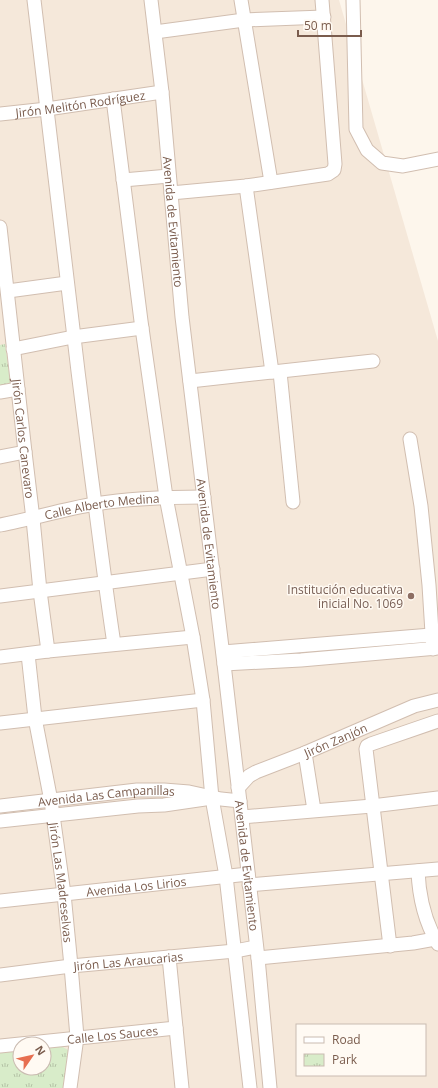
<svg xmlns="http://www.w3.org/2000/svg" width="438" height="1088" font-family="'Open Sans',sans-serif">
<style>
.residential{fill:#f5e8da;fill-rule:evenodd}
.park{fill:url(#park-tufts)}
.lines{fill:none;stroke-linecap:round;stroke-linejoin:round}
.minor-casing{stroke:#d1beb0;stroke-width:15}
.minor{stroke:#fff;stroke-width:13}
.education-dot{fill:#8d6e63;stroke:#fffaf3;stroke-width:1.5}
.labels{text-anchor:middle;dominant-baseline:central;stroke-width:3;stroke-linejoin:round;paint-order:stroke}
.street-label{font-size:12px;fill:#7a5c4d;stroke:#fffaf3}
.education-label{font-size:12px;fill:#785e54;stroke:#fffaf3;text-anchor:end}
</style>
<defs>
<pattern id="park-tufts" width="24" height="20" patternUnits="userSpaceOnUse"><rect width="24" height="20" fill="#d8ecc9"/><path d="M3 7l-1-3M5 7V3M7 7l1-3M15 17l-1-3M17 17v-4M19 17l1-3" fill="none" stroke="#b4c2a5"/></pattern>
</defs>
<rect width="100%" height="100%" fill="#fdf6ec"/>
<!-- residential -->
<path class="residential" d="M0 0H339L438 341V1088H0ZM297 1025H425V1075H297ZM20 1044H44V1068H20Z"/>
<!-- park -->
<path class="park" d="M5 344 11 385 0 386V345Z
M59 1045 70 1051 64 1088H0V1052L20 1050V1068H44V1047Z"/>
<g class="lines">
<!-- minor casing -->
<g class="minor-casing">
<g id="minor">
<path d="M34 0C52 156 70 311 90 466 98 526 105 585 114 644"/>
<path id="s1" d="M151 0 162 92 182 317 224 664 258 958 270 1088"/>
<path d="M241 0 271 182"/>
<path d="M353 0 356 129 367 150 382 163 403 166 438 159"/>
<path d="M155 32 244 20 324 17"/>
<path d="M113 99 141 321 166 497 193 637 203 700 212 798 226 876 250 1088"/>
<path id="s2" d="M0 114 47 109 162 92"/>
<path d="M123 180 169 176"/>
<path d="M246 186 272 372"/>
<path d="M171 193 246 186 328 174 334 170 335 164 322 0"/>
<path id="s3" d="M0 227 25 452 33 519 40 591 48 651"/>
<path d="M8 291 67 283"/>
<path d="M13 349 73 337 142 328"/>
<path d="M280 372 293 502"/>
<path d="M190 381 373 361"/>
<path d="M0 392 18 389"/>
<path d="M410 439 421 506 429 585 433 649"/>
<path d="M0 457 25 452"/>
<path id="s4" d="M0 525C32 519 64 509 95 504 131 498 168 497 204 497"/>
<path d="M0 596 213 569"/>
<path d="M223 652 431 635"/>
<path id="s5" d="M28 654 35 718 51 801 64 894 71 966 77 1037 70 1088"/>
<path d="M0 657 48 651 193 637"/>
<path d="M224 664 301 660 438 648"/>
<path d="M0 723 203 700"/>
<path d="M305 753 314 810"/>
<path id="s6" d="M238 788 249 776 256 772 305 753 414 706 438 700"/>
<path id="s7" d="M0 806 137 790H164L189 792 221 799 240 801"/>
<path d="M242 817 372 806 438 798"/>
<path d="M0 821 138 806 164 805 205 799"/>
<path d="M418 871C419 897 425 922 438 944"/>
<path d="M249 885 438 869"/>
<path id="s8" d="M0 901 248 874"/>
<path d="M390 946 366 749 367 746 371 744 438 721"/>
<path d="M169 957 182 1088"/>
<path d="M258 958 413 943 435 939"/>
<path id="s9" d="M0 975 71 966 235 951 256 947"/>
<path id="s10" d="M0 1046 176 1028"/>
</g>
</g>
<!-- minor -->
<use href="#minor" class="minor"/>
</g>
<!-- markers -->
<circle class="education-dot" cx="411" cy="596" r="4"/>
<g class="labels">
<!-- street labels -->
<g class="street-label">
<text stroke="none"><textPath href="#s2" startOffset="81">Jirón Melitón Rodríguez</textPath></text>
<text stroke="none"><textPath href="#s1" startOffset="223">Avenida de Evitamiento</textPath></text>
<text stroke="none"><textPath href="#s3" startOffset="213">Jirón Carlos Canevaro</textPath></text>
<text stroke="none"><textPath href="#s4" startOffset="104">Calle Alberto Medina</textPath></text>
<text stroke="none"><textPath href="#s1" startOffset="547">Avenida de Evitamiento</textPath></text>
<text stroke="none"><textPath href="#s6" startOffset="110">Jirón Zanjón</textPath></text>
<text stroke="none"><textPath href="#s7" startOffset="107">Avenida Las Campanillas</textPath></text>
<text stroke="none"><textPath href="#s1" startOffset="871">Avenida de Evitamiento</textPath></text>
<text stroke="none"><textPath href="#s5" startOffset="231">Jirón Las Madreselvas</textPath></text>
<text stroke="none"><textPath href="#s8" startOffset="137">Avenida Los Lirios</textPath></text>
<text stroke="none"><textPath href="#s9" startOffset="129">Jirón Las Araucarias</textPath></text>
<text stroke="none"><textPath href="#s10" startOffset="113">Calle Los Sauces</textPath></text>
</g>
<!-- education labels -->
<g class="education-label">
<text x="403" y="589">Institución educativa<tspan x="403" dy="14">inicial No. 1069</tspan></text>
</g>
</g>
<!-- legend -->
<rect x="296" y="1024" width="130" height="52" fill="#fffaf3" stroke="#cabbb1"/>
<rect x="304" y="1037" width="20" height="6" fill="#ffffff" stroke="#cabbb1"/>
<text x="332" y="1044" font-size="12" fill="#7a5c4d">Road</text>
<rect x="304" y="1054" width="20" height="12" fill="url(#park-tufts)" stroke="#cabbb1"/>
<text x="332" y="1064" font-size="12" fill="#7a5c4d">Park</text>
<!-- north arrow -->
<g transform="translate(32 1056) rotate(56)"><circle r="19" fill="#fffaf3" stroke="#cabbb1"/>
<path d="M0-3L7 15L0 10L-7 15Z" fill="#e76f51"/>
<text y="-6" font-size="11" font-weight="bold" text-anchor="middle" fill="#7a5c4d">N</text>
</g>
<!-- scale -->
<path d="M298 30v6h63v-6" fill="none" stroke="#7a5c4d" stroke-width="2"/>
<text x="304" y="30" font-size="12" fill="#7a5c4d" stroke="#fffaf3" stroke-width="3" paint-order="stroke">50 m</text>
</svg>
